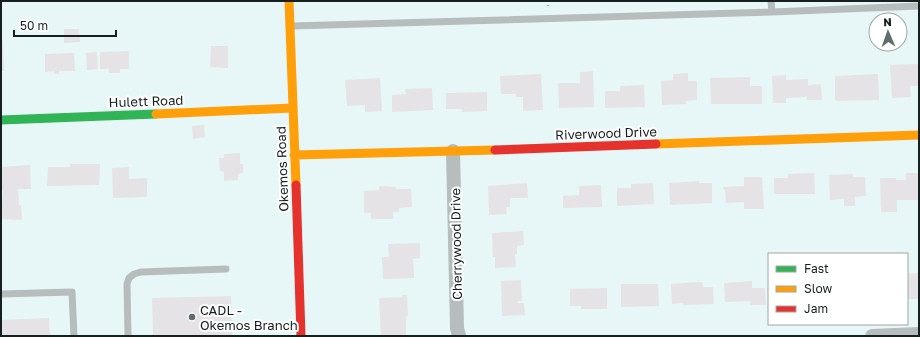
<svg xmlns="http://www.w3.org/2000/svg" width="920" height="337" font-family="'Golos Text',sans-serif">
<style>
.building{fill:#e5e3e5}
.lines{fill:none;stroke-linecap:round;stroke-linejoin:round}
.path{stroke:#acb2b3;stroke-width:2.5;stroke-dasharray:1 3;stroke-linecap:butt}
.lane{stroke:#b7bcbd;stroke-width:7}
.street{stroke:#b7bcbd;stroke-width:14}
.fast{stroke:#30b455;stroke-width:9}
.slow{stroke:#ff9f0a;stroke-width:9}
.jam{stroke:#e5322d;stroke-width:9}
.poi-dot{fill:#5f6b6c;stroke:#fff;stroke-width:1.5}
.labels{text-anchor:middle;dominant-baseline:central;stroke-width:4;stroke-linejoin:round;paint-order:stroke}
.street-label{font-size:13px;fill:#162021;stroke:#fff}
.poi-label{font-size:13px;fill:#162021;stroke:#fff;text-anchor:start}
</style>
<rect width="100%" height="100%" fill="#e7f7f7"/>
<!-- building -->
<path class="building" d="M64 29H79L80 42 64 43Z
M3 40 4 71H1V41Z
M211 46H228V68L210 67Z
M129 51V69H120V73H109V69H100V52Z
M97 52 98 69 87 70 86 53Z
M74 53 75 71H59V74H54V71L45 72V54Z
M919 64V83H918V86H910L911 97 892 98 890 65Z
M593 71 594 107 559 108 558 83H580V72Z
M688 73V81H697V100L686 101V104L662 105 661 81 673 80V74Z
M541 74 543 110 523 111V97H516V94H501L500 76Z
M878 74 879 100 835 101V76Z
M786 75V80L808 79V85L821 84 822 100H807V97L786 98V103H773L772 76Z
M750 77V86H762V104H711L710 78Z
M380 78 382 111 365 112V105L347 106 345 80Z
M644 85 645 107 605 108V91H620V86Z
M432 88 433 110 392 112V95L406 94 405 89Z
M487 92V111L462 112V109H446V93Z
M204 125 205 137 193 139 192 126Z
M240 153V164H243V173L238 174V180L224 181V172L220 171 219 158H224V154Z
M70 164H100L99 185 47 186 48 167H70Z
M30 165 31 189H18L19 205H21L22 220 1 219 3 190H1V167Z
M129 167V179L147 178V197L113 198 112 168Z
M814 173 815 194H774V178H788V174Z
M906 173H919V200H897V212H881L880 178H896V180H906Z
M853 174V177H865L866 196 855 197V206H844V199L830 200 829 175Z
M744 177H762L764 209H744V202L726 203 725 189 723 190V187L744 186Z
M699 181V183H712V203L670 205 669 183Z
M527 183 528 198H510V207H506L507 214 489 215 488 186Z
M653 183 654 204 617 206V188H631V184Z
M601 185 602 207 563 208V196L579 195V186Z
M379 186 396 187V189H411L412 207 399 208V212H393V219H371V213H364V191L379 190Z
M523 231 524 245 517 246V254H515L516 267 495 268V257H493L492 233Z
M420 243V258L413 259 414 278 383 279 382 257H389L388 244Z
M919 273V299H907V274Z
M521 280 522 301H518V303H524L525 315 502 316 501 281Z
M752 281V288H765L766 305H750V301L725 302 724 283Z
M698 282H702L703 287H713L714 304 683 305V303L672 304 671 284Z
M621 284H658L659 306 621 307Z
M607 288V309H581V306H570V289Z
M402 295H407L408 316H406V335L381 336 379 298 402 297Z
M231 296 232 336H153L152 298Z
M49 318 50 336H1V320Z"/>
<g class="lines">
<!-- path -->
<path class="path" d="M548 1V8"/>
<!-- lane -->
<path class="lane" d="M771 1 772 12
M292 26 772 12 919 6
M1 294 72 292 74 336
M128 336 127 284 129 278 134 274 141 272 226 269"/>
<!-- street -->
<path class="street" d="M453 151 457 328 459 336
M872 336 919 334"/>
<!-- fast -->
<path class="fast" d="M1 120 156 114"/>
<!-- slow -->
<path class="slow" d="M289 1 296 185
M156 114 292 108
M656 144 919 135
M294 155 495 150"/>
<!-- jam -->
<path class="jam" d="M495 150 656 144
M296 185 301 336"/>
</g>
<!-- markers -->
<circle class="poi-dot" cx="192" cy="317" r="4"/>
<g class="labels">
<!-- street labels -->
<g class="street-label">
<text transform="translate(146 101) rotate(-2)">Hulett Road</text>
<text transform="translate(606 133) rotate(-2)">Riverwood Drive</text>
<text transform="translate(282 169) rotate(-92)">Okemos Road</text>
<text transform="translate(456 244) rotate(-91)">Cherrywood Drive</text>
</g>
<!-- poi labels -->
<g class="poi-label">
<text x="200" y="310">CADL -<tspan x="200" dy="15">Okemos Branch</tspan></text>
</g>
</g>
<!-- border -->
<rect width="920" height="337" fill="none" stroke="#162021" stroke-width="4"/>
<!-- legend -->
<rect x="768" y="253" width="140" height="72" fill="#ffffff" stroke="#a2a6a6"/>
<rect x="776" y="266" width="20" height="6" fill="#30b455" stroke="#a2a6a6"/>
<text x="804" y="273" font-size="12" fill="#162021">Fast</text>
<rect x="776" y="286" width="20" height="6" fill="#ff9f0a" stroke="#a2a6a6"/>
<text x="804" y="293" font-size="12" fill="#162021">Slow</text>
<rect x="776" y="306" width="20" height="6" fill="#e5322d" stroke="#a2a6a6"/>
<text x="804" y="313" font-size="12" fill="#162021">Jam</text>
<!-- north arrow -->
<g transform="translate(888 32) rotate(358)"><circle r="19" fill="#ffffff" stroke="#a2a6a6"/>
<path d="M0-3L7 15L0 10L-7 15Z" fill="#5f6b6c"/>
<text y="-6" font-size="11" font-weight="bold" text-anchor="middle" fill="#162021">N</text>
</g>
<!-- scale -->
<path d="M14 30v6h102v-6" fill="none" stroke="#162021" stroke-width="2"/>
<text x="20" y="30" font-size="12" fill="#162021" stroke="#ffffff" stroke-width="3" paint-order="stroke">50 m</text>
</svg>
